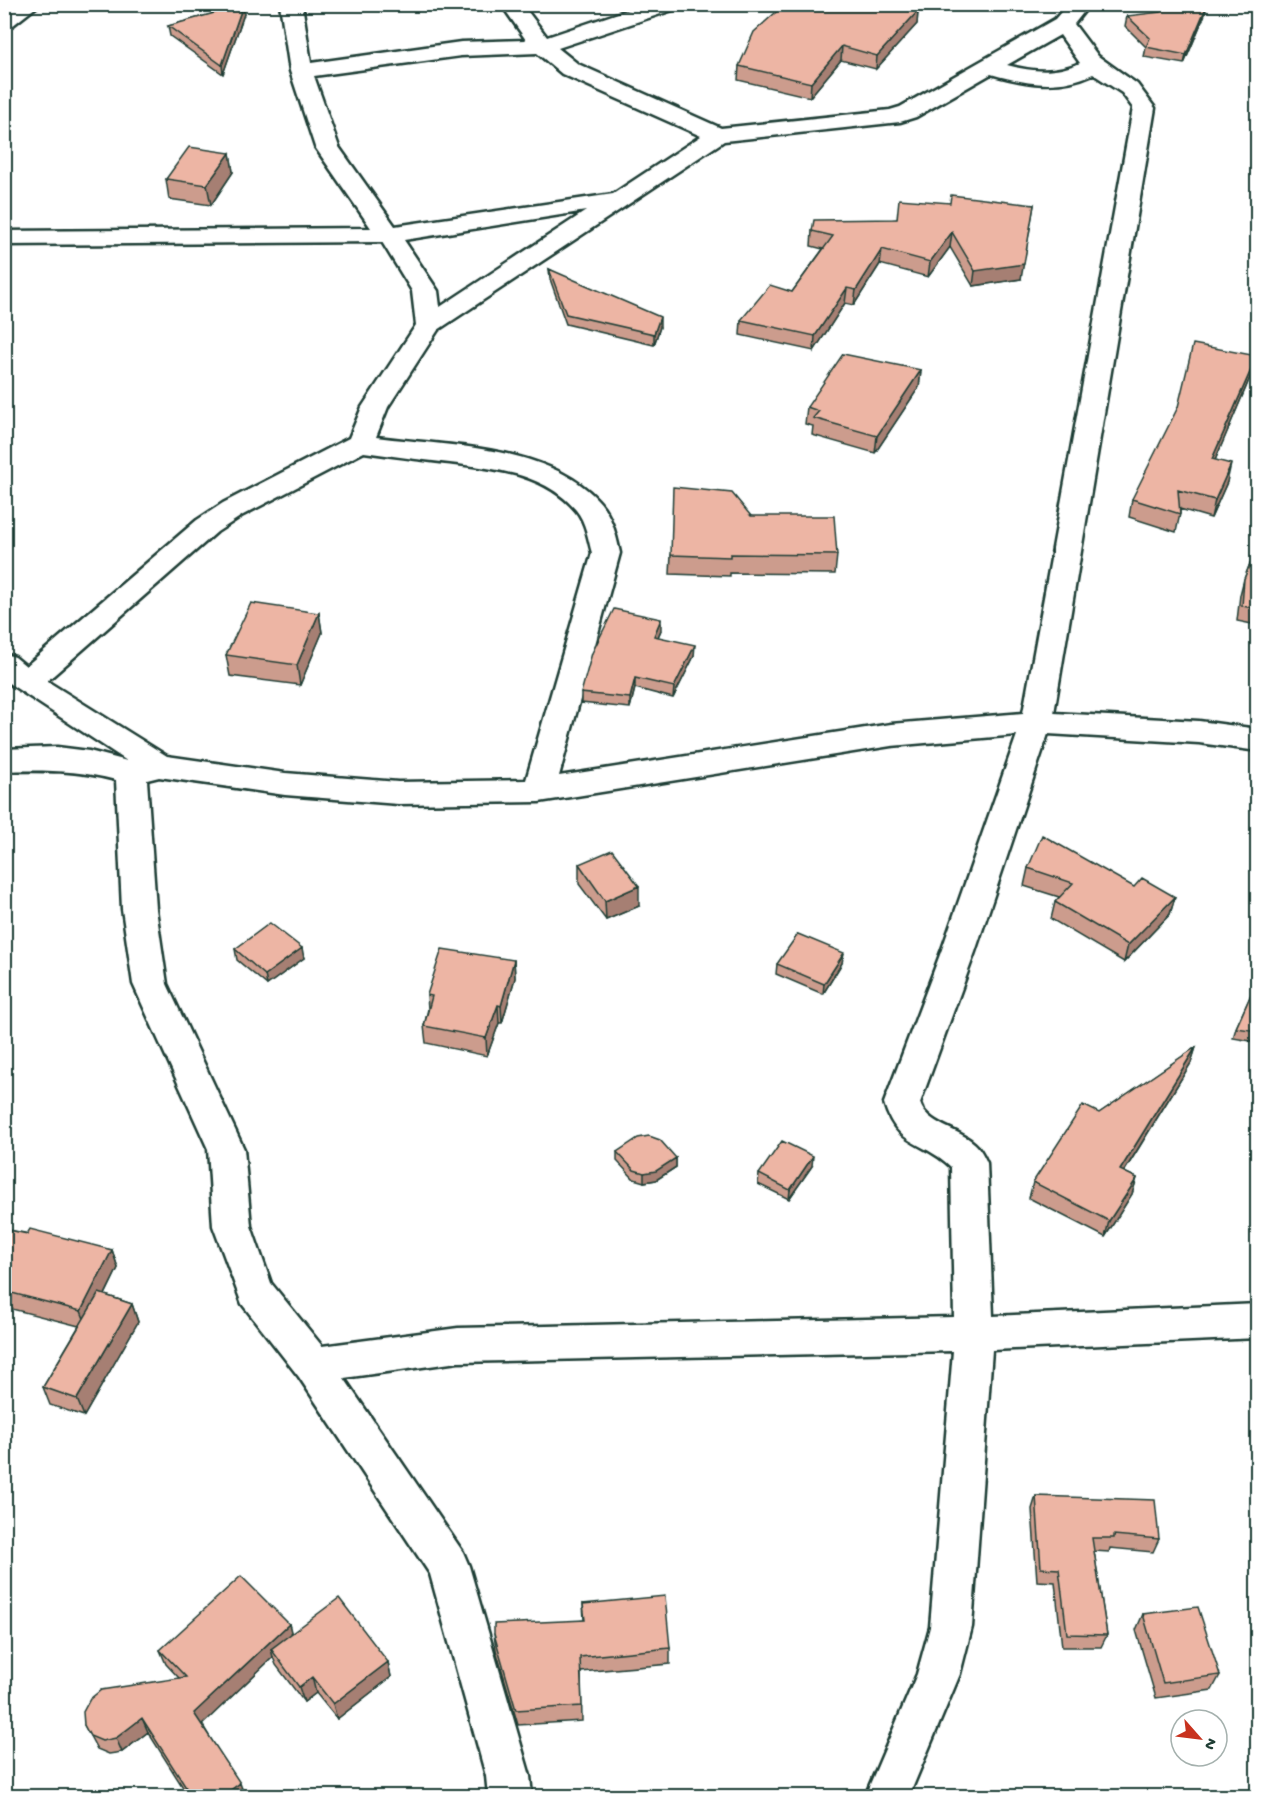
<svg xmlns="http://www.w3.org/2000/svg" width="1262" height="1801" font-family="'Gochi Hand',sans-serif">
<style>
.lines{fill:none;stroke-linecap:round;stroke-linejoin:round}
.minor-casing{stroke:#1f3d34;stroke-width:5}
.minor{fill:#fff;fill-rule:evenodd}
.wall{fill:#cc9c8d;stroke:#1f3d34;stroke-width:1.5}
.shaded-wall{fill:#a67f73;stroke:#1f3d34;stroke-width:1.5}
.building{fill:#edb5a4;stroke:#1f3d34;stroke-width:1.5}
</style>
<rect width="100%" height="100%" fill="#fff"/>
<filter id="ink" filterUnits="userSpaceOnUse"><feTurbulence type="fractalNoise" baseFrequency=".0167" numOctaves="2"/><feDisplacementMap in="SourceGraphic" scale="12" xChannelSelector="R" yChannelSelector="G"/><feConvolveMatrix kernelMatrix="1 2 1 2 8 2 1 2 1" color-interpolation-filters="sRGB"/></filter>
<g filter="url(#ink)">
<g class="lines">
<!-- minor casing -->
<g class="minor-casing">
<path id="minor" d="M15 4H40L12 26 4 27V11Z
M280 4H302L311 63 461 42 526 40 501 4H522L547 37 645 4H678L676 9 558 48 578 64 721 128 890 110 900 107 1055 19 1068 4H1090L1074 24 1098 56 1137 84 1155 108 1054 713 1199 721 1258 729V751L1199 743 1048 734 975 952 920 1103C926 1124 959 1129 974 1143 980 1148 984 1156 987 1163L993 1316 1258 1304V1338L992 1350 972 1627 960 1674 909 1796H865L917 1674 930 1627 953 1351 458 1362 344 1378 463 1552 469 1566 530 1776 532 1796H488L486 1776 430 1574 299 1377 242 1304 213 1226 208 1149 133 984 122 909 116 780C76 770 45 770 4 771V749L57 747 89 751 127 761 4 680V654L15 657 26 666 197 520 223 503 349 438 362 407 416 325 412 291 382 242 4 245V231L371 228 315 147 290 71ZM1060 35 1080 63C1055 74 1033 72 1007 65ZM537 53 562 74 701 136 613 194 395 226 339 147 314 76 461 56ZM991 74C1026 84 1058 90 1093 74L1122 93 1133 108 1023 713 891 724 559 776 620 553C616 534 611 513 597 499 546 445 446 446 376 437L388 407 438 330 724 141 900 122 916 117ZM586 211 440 307 438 291 404 240ZM364 452C393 456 422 460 450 463 496 469 544 473 576 510 586 522 588 539 592 553L526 780 398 782 285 773 167 756 47 681 217 532 243 515ZM1017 735 941 952 884 1103C897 1148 924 1140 951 1167L954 1317 458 1328 322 1346 271 1283 251 1226 244 1149 167 984 156 909 147 780 159 777 285 795 398 804 539 802 891 746Z"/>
</g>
<!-- minor -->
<use href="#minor" class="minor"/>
</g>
<!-- wall -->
<path class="wall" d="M243 5 244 14 223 74 170 36 168 26Z
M867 7 918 11 917 24 876 69 841 60 810 97 738 80 739 66Z
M1205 14 1184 64 1144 57 1146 47 1125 26 1127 16Z
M230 153 233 172 211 205 169 199 166 179Z
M950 203 1021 279 973 286 950 247 928 277 880 264 854 305 845 303 814 351 740 335 741 320 792 292 823 249 811 246 812 231 897 219Z
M549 269 660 327 654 345 566 324 550 279Z
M1257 356 1252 373 1215 460 1227 482 1211 518 1180 509V514L1176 532 1129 517 1132 499Z
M921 370 919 387 875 453 812 435 813 426 805 424 807 407Z
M751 516 837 555 835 574 730 573V576L670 574 671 555Z
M1257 546V625L1237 621 1240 595 1244 579Z
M319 613 322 633 300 685 230 676 226 655Z
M661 630 658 637 694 656 673 698 635 688 630 708 581 703V693Z
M579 864 639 906 606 920 579 884Z
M1028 868 1175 897 1170 914 1124 962 1051 919 1055 902 1059 897 1024 886Z
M235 949 304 958 267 985 237 960Z
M514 960 515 978 502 1023H499L487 1056 426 1043 424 1026 428 1009 427 995Z
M842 963 823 994 776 974 777 964Z
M1257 981V1042L1233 1038 1236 1028Z
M1196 1047 1191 1063 1124 1172 1137 1178 1132 1194 1105 1237 1029 1198 1033 1182 1099 1113Z
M617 1152 676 1158V1167L656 1180 644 1182 634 1179 617 1161Z
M812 1166 789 1199 758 1184 759 1174Z
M4 1229 112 1250 118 1268 105 1295 132 1304 138 1322 84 1416 50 1405 43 1387 79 1326 4 1307Z
M1036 1496 1159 1539 1153 1552 1110 1548 1109 1552 1094 1551 1107 1635 1101 1647H1062L1055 1582 1037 1581 1032 1509Z
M583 1604 670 1648V1664L581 1672 582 1721 518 1725 496 1650 494 1634 584 1620Z
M1143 1614 1220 1675 1212 1690 1156 1698 1136 1630Z
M289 1624 291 1634 388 1662 391 1677 337 1719 316 1693 304 1702 276 1665 273 1657 202 1724 245 1797H189L148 1732 122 1752 109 1754 97 1749 84 1725 179 1678 166 1664 160 1650Z"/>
<!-- shaded-wall -->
<path class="shaded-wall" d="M243 5 244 14 223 74 222 65Z
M1207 5 1205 14 1184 64 1186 55Z
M918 11 917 24 876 69 877 56Z
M842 46 841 60 810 97 811 83Z
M230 153 233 172 211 205 207 185Z
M1034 205 1021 279 973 286 975 271Z
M952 232 950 247 928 277 930 262Z
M882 249 880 264 854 305 856 290Z
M847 288 845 303 814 351 815 336Z
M660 317V327L654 345V334Z
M1257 356 1252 373 1208 477 1212 459Z
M921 370 919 387 875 453 877 436Z
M1231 464 1227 482 1211 518 1215 500Z
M319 613 322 633 300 685 297 665Z
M661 619V630L654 646V636Z
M695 645 694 656 673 698 674 687Z
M635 678V688L630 708V698Z
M639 886V906L606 920 605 901Z
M1175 897 1170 914 1124 962 1128 945Z
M302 948 304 958 267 985 265 975Z
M844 953 842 963 823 994 824 984Z
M514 960 515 978 502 1023 501 1006Z
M498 1005 499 1023 487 1056 486 1038Z
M1196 1047 1191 1063 1115 1186 1120 1170Z
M813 1156 812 1166 789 1199 790 1190Z
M676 1158V1167L656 1180 644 1182V1173Z
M1137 1178 1132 1194 1105 1237 1109 1221Z
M112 1250 118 1268 88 1329 81 1311Z
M132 1304 138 1322 84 1416 77 1399Z
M289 1624 293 1639 271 1649 273 1657 200 1727 194 1713Z
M388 1662 391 1677 337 1719 333 1704Z
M312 1677 316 1693 304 1702 299 1687Z
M142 1718 148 1732 122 1752 116 1738Z
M240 1783 245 1797H221Z"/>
<!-- building -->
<path class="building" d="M785 4H858L867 7 869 4H892L918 11 877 56 842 46 811 83 739 66 754 32Z
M1161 4 1207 5 1186 55 1146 47 1150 38 1127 16 1160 12Z
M243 5 222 65 168 26Z
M189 147 230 153 207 185 166 179Z
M951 195 1034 205 1024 264 975 271 952 232 930 262 882 249 856 290 847 288 815 336 741 320 770 285 792 292 833 236 812 231 814 220 897 219 899 199 950 203Z
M549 269 660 317 654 334 566 314Z
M1193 344 1257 356 1212 459 1231 464 1215 500 1178 490 1180 514 1132 499 1178 407Z
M843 354 921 370 877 436 813 418 819 411 807 407Z
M673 487 732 493 751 516H834L837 555 730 554V557L671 555Z
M1257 546V609L1242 606 1244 579Z
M251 603 319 613 297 665 226 655Z
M614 609 661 619 654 636 695 645 674 687 635 678 630 698 581 693 592 653Z
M1042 835 1134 887 1142 878 1175 897 1128 945 1055 902 1073 883 1028 868Z
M612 850 639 886 605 901 579 864Z
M270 923 302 948 265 975 235 949Z
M798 934 844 953 824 984 777 964Z
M442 949 514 960 501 1006 498 1005 486 1038 424 1026 432 996 427 995Z
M1257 981V1031L1236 1028Z
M1196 1047 1120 1170 1137 1178 1109 1221 1033 1182 1083 1105 1099 1113Z
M649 1136 660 1140 676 1158 656 1171 644 1173 634 1170 617 1152 638 1138Z
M782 1141 813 1156 790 1190 759 1174Z
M4 1229 27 1234 30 1229 112 1250 81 1311 4 1291Z
M99 1293 132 1304 77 1399 43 1387Z
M1036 1496 1155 1500 1159 1539 1114 1535V1538H1092L1107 1635 1067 1634 1059 1569 1041 1568Z
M241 1576 289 1624 194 1713 240 1783 221 1797H192L142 1718 116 1738 102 1741 90 1736 84 1725 83 1712 90 1699 101 1690 186 1677 160 1650Z
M665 1596 670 1648 580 1657 582 1706 516 1710 494 1634V1624L585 1620 583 1604Z
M339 1598 388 1662 333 1704 312 1677 299 1687 271 1649Z
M1198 1607 1220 1675 1163 1683 1143 1614Z"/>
</g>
<!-- margin -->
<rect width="1262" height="1801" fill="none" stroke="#fff" stroke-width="24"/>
<rect x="12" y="12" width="1238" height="1777" fill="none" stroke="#1f3d34" stroke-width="2" filter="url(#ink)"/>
<!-- north arrow -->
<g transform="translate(1199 1738) rotate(118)"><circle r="28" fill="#ffffff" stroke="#a5b1ae" stroke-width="1.5"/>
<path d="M0-4.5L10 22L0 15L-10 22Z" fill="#c8321e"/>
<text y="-9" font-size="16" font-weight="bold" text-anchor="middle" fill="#1f3d34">N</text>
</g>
</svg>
